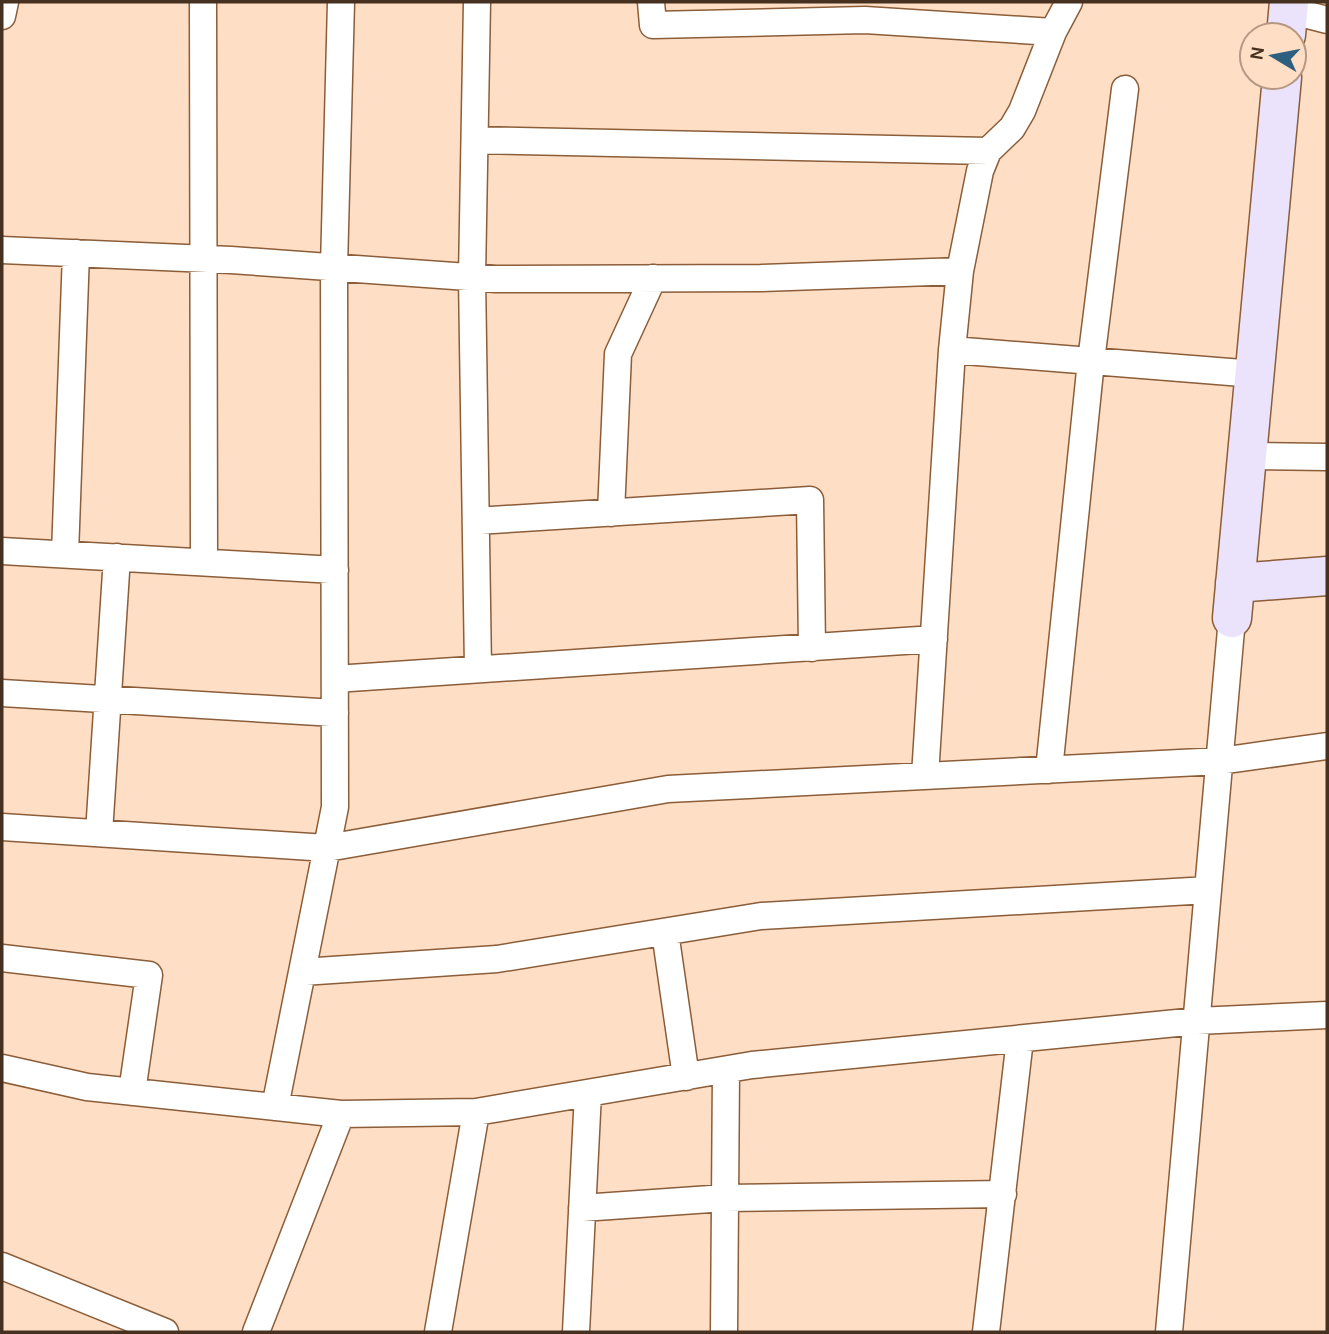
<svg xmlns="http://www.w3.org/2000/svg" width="1329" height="1334" font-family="Karla,sans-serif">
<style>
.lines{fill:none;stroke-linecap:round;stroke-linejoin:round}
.street-casing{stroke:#8b5d38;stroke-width:29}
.secondary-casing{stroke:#8b5d38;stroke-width:41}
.street{stroke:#fff;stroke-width:26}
.secondary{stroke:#ebe2fc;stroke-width:38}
</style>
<rect width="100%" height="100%" fill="#ffdec6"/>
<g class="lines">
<!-- street casing -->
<g class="street-casing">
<path id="street" d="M203 2 204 562
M477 2 472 277 478 669
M651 2 653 25 865 20 1053 32
M1288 10 1327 20
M2 16 5 2
M475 140 988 151
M2 250 231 260 496 279 761 278 960 271
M952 350 960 271 980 171 988 151 1012 128 1022 111 1053 32 1069 2
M1247 456 1327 457
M611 513 618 354 653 278
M476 521 810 500 812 648
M2 551 335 570
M65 554 76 253
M335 679 934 639
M2 693 335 713
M1049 770 1091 361 1125 89
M925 776 952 350 1255 374
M2 827 327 848 668 789 1220 761 1327 746
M99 833 117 557
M665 932 686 1077
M2 958 149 975 132 1092
M302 972 497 959 761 916 1208 890
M2 1068 87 1087 341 1114 476 1112 752 1065 1197 1021 1327 1015
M275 1107 335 807 334 267 341 2
M582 1208 725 1198 1003 1194
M2 1266 165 1332
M256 1332 341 1114
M438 1332 476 1112
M576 1332 588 1093
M724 1332 726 1070
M986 1332 1020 1039
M1169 1332 1232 618"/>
</g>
<!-- secondary casing -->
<g class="secondary-casing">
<path id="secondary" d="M1286 35 1289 2
M1235 583 1327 576
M1232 618 1282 77"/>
</g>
<!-- street -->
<use href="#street" class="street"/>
<!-- secondary -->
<use href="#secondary" class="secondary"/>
</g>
<!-- border -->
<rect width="1329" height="1334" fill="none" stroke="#463121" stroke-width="7"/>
<!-- north arrow -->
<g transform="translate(1273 56) rotate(280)"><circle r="33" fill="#ffdec6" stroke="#b59984" stroke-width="2"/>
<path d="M0-5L12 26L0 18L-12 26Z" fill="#2f5f7e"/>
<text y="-10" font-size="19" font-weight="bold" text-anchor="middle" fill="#463121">N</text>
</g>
</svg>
